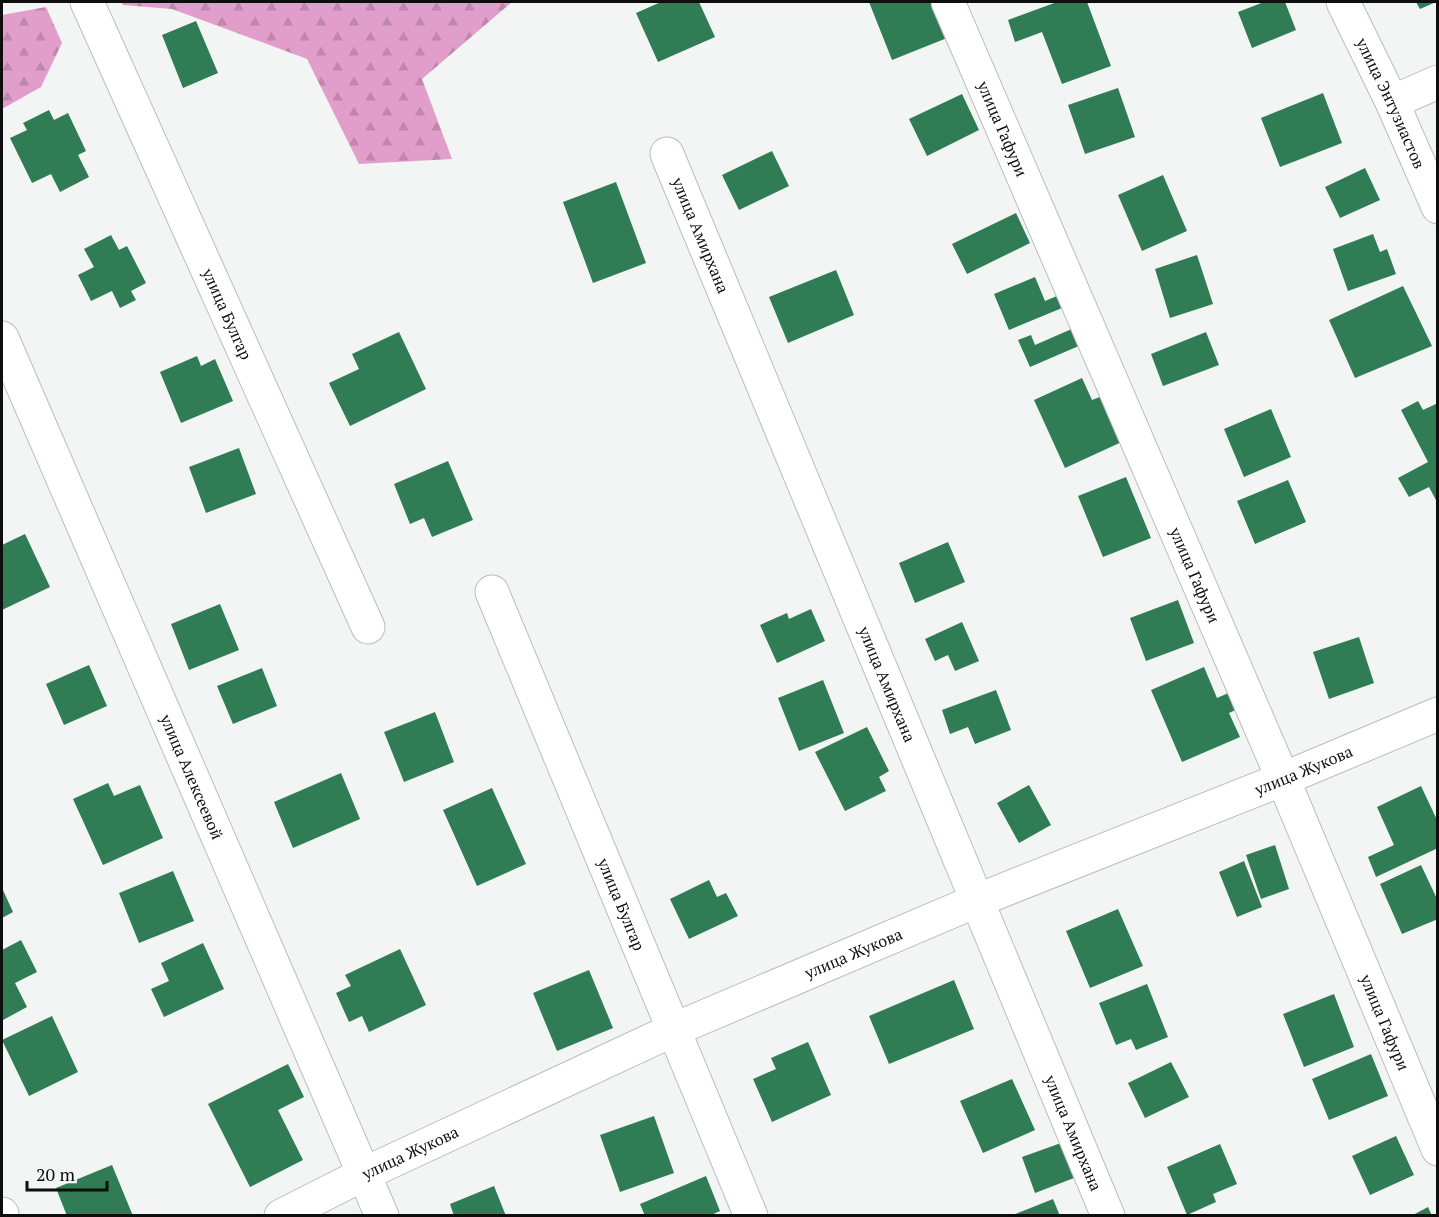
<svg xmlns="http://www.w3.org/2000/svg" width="1439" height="1217" font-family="'PT Serif',serif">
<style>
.forest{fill:url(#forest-firs)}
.building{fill:#2f7c55}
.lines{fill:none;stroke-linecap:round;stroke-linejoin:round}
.minor-casing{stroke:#babdbb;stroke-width:35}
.minor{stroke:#fff;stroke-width:33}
.labels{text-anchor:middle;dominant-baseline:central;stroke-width:5;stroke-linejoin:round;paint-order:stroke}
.street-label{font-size:16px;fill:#0d0e0d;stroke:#f2f5f3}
</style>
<defs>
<pattern id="forest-firs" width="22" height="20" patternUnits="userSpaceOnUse" patternTransform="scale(1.5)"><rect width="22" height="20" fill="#e19ecb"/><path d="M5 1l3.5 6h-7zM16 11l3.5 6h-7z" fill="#c087ad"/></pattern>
</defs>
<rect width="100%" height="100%" fill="#f2f5f3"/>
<!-- forest -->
<path class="forest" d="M121 2H512L422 79 452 159 359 164 307 59 172 9 123 5Z
M46 7 62 43 41 87 2 109V15Z"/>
<!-- building -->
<path class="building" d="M661 2H699L715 37 658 62 636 13Z
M869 2H932L947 38 892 60Z
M1057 2H1087L1111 66 1062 84 1042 32 1015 42 1008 20Z
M1264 2H1285L1296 30 1252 48 1238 12Z
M1416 2H1436L1420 9Z
M196 21 218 73 183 88 162 35Z
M1118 88 1135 137 1085 154 1068 105Z
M1323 93 1342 143 1280 167 1261 118Z
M962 94 979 130 927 156 909 119Z
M49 110 54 120 68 113 86 151 78 155 89 177 60 192 51 174 32 183 10 138 27 130 23 123Z
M772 151 789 186 739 210 722 175Z
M1365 168 1380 200 1340 218 1325 187Z
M1163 175 1187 231 1142 251 1118 195Z
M616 182 646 263 593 283 563 202Z
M1016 213 1030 243 967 274 952 244Z
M1373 234 1380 252 1387 249 1396 274 1348 291 1333 249Z
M111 235 119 250 127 246 146 283 131 291 136 300 120 308 112 291 91 301 78 275 94 267 84 249Z
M1197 255 1213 304 1170 318 1155 269Z
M836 270 854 315 788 343 769 297Z
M1035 277 1045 301 1057 296 1062 308 1009 330 994 294Z
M1403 286 1432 346 1355 378 1329 320Z
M1074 328 1081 345 1030 367 1018 340 1031 335 1035 345Z
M399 332 426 389 350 426 329 383 359 369 352 354Z
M1206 332 1219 365 1163 386 1151 354Z
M197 356 201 366 215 359 233 401 181 423 160 372Z
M1082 378 1092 400 1105 395 1126 440 1065 468 1034 400Z
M1418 401 1423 410 1438 403V504L1429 487 1409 497 1398 478 1428 462 1401 410Z
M1271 409 1291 457 1244 477 1224 429Z
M239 448 256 494 206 513 189 467Z
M448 461 473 520 432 537 424 518 410 524 394 484Z
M1126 477 1151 538 1103 557 1078 496Z
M1288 480 1306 522 1255 544 1237 501Z
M25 534 50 587 2 610V545Z
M948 542 965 582 915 603 899 563Z
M1178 600 1194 643 1146 661 1130 618Z
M220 604 239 650 189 670 171 624Z
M811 609 825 641 777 663 760 625 787 613 789 619Z
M962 622 979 661 955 671 948 655 935 661 925 639Z
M1359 637 1374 683 1329 699 1313 652Z
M89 665 107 706 64 725 46 684Z
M1204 667 1217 698 1233 691 1240 708 1229 713 1240 737 1182 762 1151 690Z
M262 668 277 706 233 724 217 686Z
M823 680 844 733 799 751 778 698Z
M996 690 1011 730 975 744 968 727 950 734 942 710Z
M435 712 454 762 404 782 384 732Z
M867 727 889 771 879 777 886 791 845 811 815 752Z
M341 773 360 819 293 848 274 802Z
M108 783 114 796 140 785 163 838 103 865 73 799Z
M1029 785 1051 825 1019 843 997 803Z
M1421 786 1438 822V848L1376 877 1368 857 1394 845 1377 807Z
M492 788 526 864 477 886 443 810Z
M1275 845 1289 889 1261 899 1246 855Z
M1244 861 1262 907 1237 917 1219 872Z
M1421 865 1438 901V919L1402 934 1380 884Z
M173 871 194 921 139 943 119 893Z
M709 880 717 897 726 893 738 916 689 939 670 899Z
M2 888 13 912 2 918Z
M1118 909 1143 966 1090 988 1066 931Z
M21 940 37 972 15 983 27 1007 3 1020 2 1016V950Z
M203 943 224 989 164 1017 151 989 169 981 161 963Z
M400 949 426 1005 369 1032 362 1016 349 1022 336 993 351 986 345 975Z
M589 970 613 1028 557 1051 533 993Z
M954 980 974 1029 889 1064 869 1016Z
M1147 984 1168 1037 1136 1050 1131 1039 1116 1045 1099 1003Z
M1334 994 1354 1047 1304 1067 1283 1014Z
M52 1016 78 1072 29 1096 2 1040Z
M808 1042 831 1095 772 1122 753 1079 776 1069 771 1058Z
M1371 1054 1388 1096 1329 1120 1312 1079Z
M1171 1062 1189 1097 1145 1118 1128 1083Z
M288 1064 304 1097 278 1110 303 1160 250 1187 208 1104Z
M1012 1079 1035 1130 983 1153 960 1101Z
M654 1116 674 1173 620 1192 600 1135Z
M1396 1136 1414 1175 1370 1195 1352 1156Z
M1061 1143 1074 1178 1035 1193 1022 1157Z
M1220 1144 1237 1184 1213 1194 1216 1202 1187 1215 1167 1167Z
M112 1165 133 1216H67L56 1188Z
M706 1176 720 1211 709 1216H645L640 1204Z
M494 1186 506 1216H454L450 1204Z
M1053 1199 1060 1216H1013V1215Z
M1428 1207 1432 1216H1411Z"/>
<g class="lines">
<!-- minor casing -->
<g class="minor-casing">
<g id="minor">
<path id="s1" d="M87 2 368 627"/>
<path id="s2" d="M948 2 1283 779 1438 1149"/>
<path id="s3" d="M1343 2 1392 102 1438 207"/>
<path d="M1392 102 1438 82"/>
<path id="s4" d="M667 154 1108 1216"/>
<path id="s5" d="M2 338 382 1216"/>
<path id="s6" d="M492 592 751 1216"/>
<path d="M2 1214V1216"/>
<path id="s7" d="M281 1216 364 1174 673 1030 976 901 1283 779 1438 714"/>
</g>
</g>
<!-- minor -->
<use href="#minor" class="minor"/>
</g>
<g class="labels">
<!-- street labels -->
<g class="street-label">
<text stroke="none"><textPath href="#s3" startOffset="112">улица Энтузиастов</textPath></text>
<text stroke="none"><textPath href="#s2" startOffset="138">улица Гафури</textPath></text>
<text stroke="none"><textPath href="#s4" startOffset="88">улица Амирхана</textPath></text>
<text stroke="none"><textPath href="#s1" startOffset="342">улица Булгар</textPath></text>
<text stroke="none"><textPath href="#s2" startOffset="624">улица Гафури</textPath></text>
<text stroke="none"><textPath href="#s4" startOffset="574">улица Амирхана</textPath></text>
<text stroke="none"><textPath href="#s7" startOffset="1116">улица Жукова</textPath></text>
<text stroke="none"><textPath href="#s5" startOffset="478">улица Алексеевой</textPath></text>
<text stroke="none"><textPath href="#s6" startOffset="338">улица Булгар</textPath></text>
<text stroke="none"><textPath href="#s7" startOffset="630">улица Жукова</textPath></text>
<text stroke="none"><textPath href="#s2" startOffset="1110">улица Гафури</textPath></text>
<text stroke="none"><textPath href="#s4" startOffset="1060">улица Амирхана</textPath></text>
<text stroke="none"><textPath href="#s7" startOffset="144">улица Жукова</textPath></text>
</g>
</g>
<!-- border -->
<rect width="1439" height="1217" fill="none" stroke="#0d0e0d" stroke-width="6"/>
<!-- scale -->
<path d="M27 1181v9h80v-9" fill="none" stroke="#0d0e0d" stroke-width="3"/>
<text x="36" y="1181" font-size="18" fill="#0d0e0d" stroke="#f2f5f3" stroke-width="4.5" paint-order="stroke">20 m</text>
</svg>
